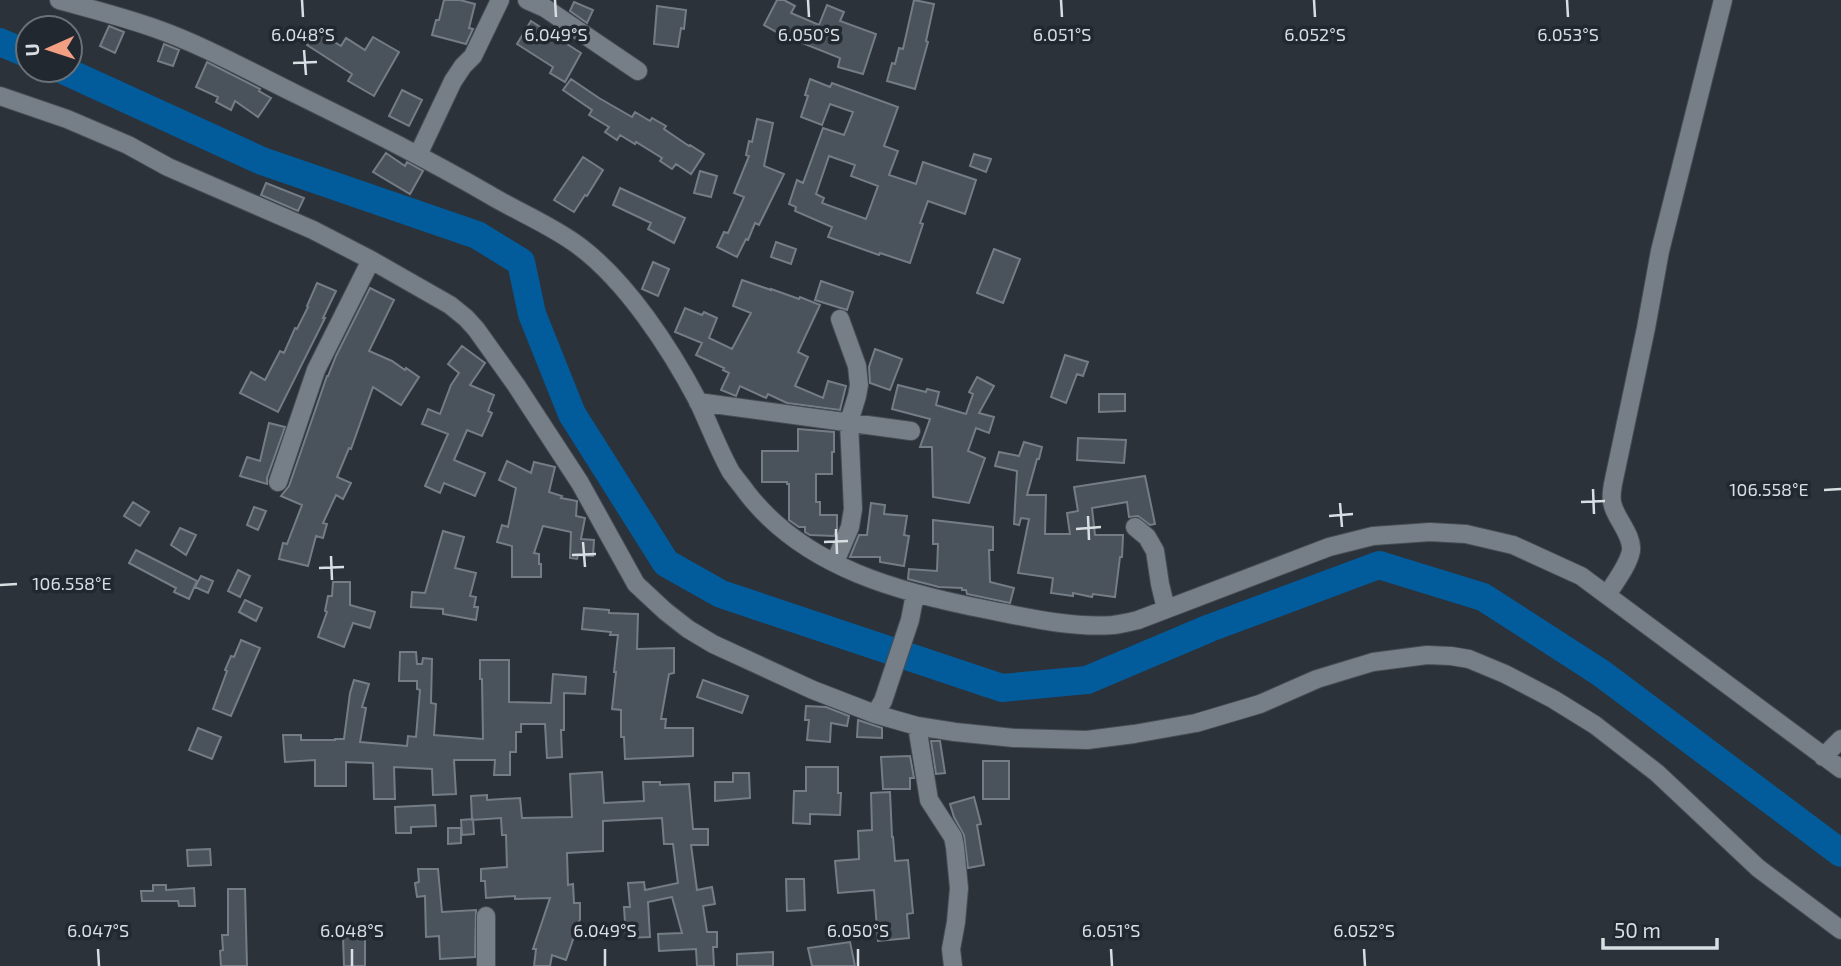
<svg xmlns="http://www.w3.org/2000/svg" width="1841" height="966" font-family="'Exo 2',sans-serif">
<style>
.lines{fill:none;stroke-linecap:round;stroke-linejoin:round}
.river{stroke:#025c9c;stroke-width:28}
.building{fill:#4a525b;stroke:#747d86;stroke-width:2;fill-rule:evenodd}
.minor-casing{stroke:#464d53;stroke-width:20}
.minor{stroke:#767f88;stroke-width:18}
.ticks{fill:none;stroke:#d9dee3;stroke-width:2.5}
.ticks-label{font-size:18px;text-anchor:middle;fill:#d9dee3;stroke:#212830;stroke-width:7;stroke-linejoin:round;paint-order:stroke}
</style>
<rect width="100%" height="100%" fill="#2b323a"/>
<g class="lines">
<!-- river -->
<path class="river" d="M0 42 28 54
M63 70 262 161 477 235 521 262 532 314 572 414 666 563 721 594 1002 688 1087 680 1210 628 1379 565 1483 597 1601 673 1841 853"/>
</g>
<!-- building -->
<path class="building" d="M444 0H460L475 4 469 28 473 29 466 44 432 35 436 20H439Z
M777 0H784L795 6 791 13 819 25 827 5 844 12 840 21 876 34 863 74 838 67 840 58 780 34 764 25Z
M914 0 934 4 926 41 928 42 915 89 887 81 892 63 895 64 899 48 903 49Z
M574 2 593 10 587 23 570 11Z
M657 6 686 10 684 29 681 28 678 47 654 44Z
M531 21 581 53 565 82 550 73 553 67 517 44Z
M109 26 124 32 115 53 100 46Z
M316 31 341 46 346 38 365 50 373 37 399 52 374 96 348 81 352 74 307 45Z
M164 44 179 50 173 66 158 61Z
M207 62 260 89 259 91 271 98 258 117 235 101 231 110 216 102 218 97 196 87Z
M571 79 599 98 632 117 635 112 650 121 652 118 666 126 664 129 689 146 690 145 704 154 691 174 676 164 672 169 660 161 662 158 636 142 635 144 620 135 617 140 605 132 609 127 589 115 592 110 563 90Z
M810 79 830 87 832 83 898 107 884 146 898 151 889 175 916 184 923 162 976 180 965 214 928 201 920 223 923 224 910 263 880 253 879 255 828 237 832 227 795 211 796 207 789 204 797 180 803 183 823 128 844 135 853 112 830 104 822 125 801 117 808 96 805 95ZM829 156 855 165 851 176 878 186 866 219 822 203 824 198 816 194Z
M402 90 422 100 409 126 389 116Z
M757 119 773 123 764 166 784 174 759 225 755 223 748 240 746 239 737 257 717 247 724 232 728 233 744 197 734 193 749 156 746 155 749 141 752 142Z
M386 153 405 166 407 162 423 171 410 194 373 172Z
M974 154 991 159 986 172 970 166Z
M583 157 603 170 587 196 585 195 574 212 554 200Z
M700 171 717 176 711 197 694 193Z
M266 183 304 198 298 211 261 195Z
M620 188 685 218 674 243 648 229 651 223 613 205Z
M776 242 796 249 791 264 771 257Z
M994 249 1020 259 1003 303 977 293Z
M653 262 669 269 658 296 642 289Z
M742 280 771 290V289L799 299 800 297 820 305 798 352 808 357 795 386 823 398 828 381 846 386 840 410 787 403 768 394 766 398 740 386 736 396 721 390 729 373 723 370 724 368 696 355 702 343 675 332 685 308 702 315 704 312 717 318 709 338 732 349 751 313 733 306Z
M821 281 853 292 847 310 815 300Z
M317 283 336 291 323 318H325L278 412 240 393 251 372 265 380 280 351 284 353 295 328 297 329 308 307 307 306Z
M370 288 394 300 369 351 392 361 405 370 406 368 419 377 401 405 373 387 351 449 349 448 337 477 351 483 343 499 336 495 323 523 327 524 323 538 316 536 308 566 279 559 283 543 287 544 302 505 281 496 289 486 327 376H328L336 356Z
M462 346 485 363 470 385 494 395 488 411 492 413 482 436 467 430 454 460 485 473 475 496 444 483 440 493 425 486 448 434 422 424 428 409 440 414 451 385 459 373 448 364Z
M875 349 902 359 890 390 870 383 869 367Z
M1065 355 1088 362 1083 376 1077 374 1066 403 1051 397Z
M977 377 994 386 979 413 994 417 989 433 976 428 968 451 985 458 969 503 933 497 932 447H920L930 419 892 409 898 385 926 392 927 389 939 392 936 405 966 414 973 394 969 392Z
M1099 394H1125V411L1099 412Z
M269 423 285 427 267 478V484L240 476 247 457 260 461Z
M798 429 834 432V452H832V474H816V502H820V515H837V529L834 536 810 535 805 532V527H799L789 520V484H787V482H762V451H798Z
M1078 438 1126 440 1124 463 1077 460Z
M1024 442 1042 447 1039 459H1037L1027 495H1046L1045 534H1070L1067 513 1078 511 1074 487 1145 476 1155 524 1150 525 1138 516 1129 517 1127 502 1092 508 1095 535H1123L1122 557H1120L1115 597 1093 594 1092 597 1073 593V596L1051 593 1053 578 1018 573 1029 519 1021 518 1019 525 1014 524 1017 471 995 466 999 452 1019 456Z
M507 461 531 473 534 462 555 467 549 492 562 496 561 498 577 501 576 516 585 518 581 539 594 540 593 556 578 555 577 559 570 558 571 532 543 526 534 553 539 554V564H541V577H512V546L497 542 502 525 508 527 516 488 499 480Z
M133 502 149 512 140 526 124 516Z
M871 503 885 505 884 514 907 516 904 535 909 536 904 566 880 562V557H850L859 535H867Z
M254 507 266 511 258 530 247 525Z
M933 520 993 527V550H989L990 582 1014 588 1010 603 967 594 966 590H962V588L939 587 908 579 909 569 937 571 938 544H933Z
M180 528 196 535 186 555 171 545Z
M443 531 464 537 455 568 476 573 470 596 476 597 474 607H478L476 620 443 614V609L411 607 412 592 425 593Z
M136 550 197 581 189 599 174 592 176 588 129 563Z
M238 570 250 576 240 597 228 591Z
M201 576 213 581 208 593 195 587Z
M333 582H350V605L375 612 370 628 353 623 344 647 318 637 327 612 325 611 328 596H332Z
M245 600 262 608 256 621 239 612Z
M584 608 609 610V613L638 614 637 649 674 648V673L669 674 661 719H666L665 728H693V756L625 759 624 737H621V710L612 709 616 672H614L618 635H610L611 632 582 629Z
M241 640 260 648 231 716 213 709 227 671 225 670 231 656 234 657Z
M400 652H416L417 664H422L423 658 432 659 431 703 436 704 434 735 483 739 482 679H480V660H509V702L551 703 553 674 586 677 585 694 564 693V730H561L562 757 547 758 545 724H521V732H516V752H510V775H494L495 760H454L456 794 433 795 432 769 394 767 395 799H374L373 763 346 762V786H315V760L285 762 283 735H301V740H335V739H344L350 693 354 680 369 684 362 707 366 708 360 742 407 746 408 736 416 737 420 690 417 689V681H399Z
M703 680 748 696 742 713 697 697Z
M806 706 826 707 849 716 847 726 831 723 830 742 807 740 809 720H805Z
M858 720 882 728V738L857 737Z
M198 728 221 737 212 759 189 750Z
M931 741H940L945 773 936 774Z
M910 756 914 778H910V789H883L881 757Z
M983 761H1009V799H983Z
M806 767H838V793H841L840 815 810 814V824L793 823 794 791H806Z
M602 772 604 803 644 801 643 782H660V785L689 784 693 829H708V845H691L697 890 712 887 715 904 703 906 707 932H717V947H713L714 966H697L696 949 659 951 658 934 682 933 672 897 648 902 650 937 626 938 624 907H630L628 883 644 882 645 890 678 883 673 844H664L662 818 603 821V851L567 853 568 885 573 884 574 903H580V919L566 960 552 955 550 966H534L536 949H533L550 898 515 899V896L486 898 485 881H481V869L507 867 506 835H502L501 818 472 820 471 796 487 795V800L520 798 522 818 572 817 570 774Z
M733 773H749L750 798 715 801V782H733Z
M890 792 892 837H893L895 861 908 860 913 913 907 914 909 938 878 941 874 890 838 893 835 861 859 859 858 831 872 830 871 793Z
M974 797 981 824 977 825 984 865 968 868 964 835 954 817 950 804Z
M435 805 436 826 411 827V833H396L395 807Z
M473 819 474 834 462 835 461 820Z
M448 828H461V843L448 844Z
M210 849 211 865 188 866 187 850Z
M418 869H438L442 912 476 910 475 957 440 959 439 936 426 937 425 896 417 897 415 883 419 882Z
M786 879H804L805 910 787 911Z
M153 885H166V890L194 888 195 906H179L178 901H142L141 891H153Z
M228 889H245L247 966H221L220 951 223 950 222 935H228Z
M343 937H365V966H344Z
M850 942 855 966H812L808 948Z
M773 952V966H737V954Z"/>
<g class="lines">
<!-- minor casing -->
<g class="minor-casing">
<path id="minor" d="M59 0C91 9 123 17 154 28 203 45 249 71 296 94 361 126 426 158 488 194 518 212 551 225 579 246 627 282 670 348 698 401 709 424 719 451 731 472 736 479 742 486 747 493 805 568 901 593 989 610 1029 618 1072 628 1113 625 1121 624 1130 622 1138 620L1329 547 1373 536 1430 532 1466 534 1513 545 1581 576 1841 769
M527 0 545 8 638 71
M0 96 67 119 128 145 168 167 313 230 371 260 450 305 466 318 476 329 516 385 580 483 636 584 665 611 688 629 713 644 813 690 875 714 917 726 955 732 1014 738 1087 740 1134 734 1196 723 1260 704 1317 679 1373 662 1427 655 1451 656 1469 659 1505 674 1553 699 1595 725 1657 773 1758 868 1841 930
M418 155 453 81 463 66 473 56 500 0
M698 402 911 431
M278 482 316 370 371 260
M1135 527 1147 537 1155 551 1160 584 1166 609
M835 562 850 527 853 509 849 422 857 396 859 385 857 366 840 319
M1607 595C1615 582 1628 566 1631 551 1633 536 1617 520 1613 506 1610 498 1612 491 1613 484L1646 328 1660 251 1723 0
M875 714 883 701 910 620 915 594
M917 726 929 800 953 837 955 847 959 888 956 922 951 949 953 966
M1823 757 1841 739
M486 916V966"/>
</g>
<!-- minor -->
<use href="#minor" class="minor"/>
</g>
<!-- ticks -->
<path class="ticks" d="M302 0 303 17M555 0 556 17M808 0 809 17M1061 0 1062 17M1314 0 1315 17M1567 0 1568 17M304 50 306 75M293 63 317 62M1593 489 1594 514M1824 490 1841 489M1581 502 1605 501M1340 503 1342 527M1088 516 1089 540M1329 516 1353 514M836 529 837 554M1076 529 1101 527M583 542 585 567M824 542 848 541M572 555 596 554M331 556 332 580M319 568 344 567M0 585 17 584M98 949 99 966M352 949V966M605 949V966M858 949V966M1111 949 1112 966M1364 949 1365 966"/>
<g class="ticks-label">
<text x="303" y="41">6.048°S</text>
<text x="556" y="41">6.049°S</text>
<text x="809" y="41">6.050°S</text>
<text x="1062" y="41">6.051°S</text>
<text x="1315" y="41">6.052°S</text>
<text x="1568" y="41">6.053°S</text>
<text x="1769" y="496">106.558°E</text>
<text x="72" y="590">106.558°E</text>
<text x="98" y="937">6.047°S</text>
<text x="352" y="937">6.048°S</text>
<text x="605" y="937">6.049°S</text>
<text x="858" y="937">6.050°S</text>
<text x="1111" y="937">6.051°S</text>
<text x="1364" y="937">6.052°S</text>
</g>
<!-- north arrow -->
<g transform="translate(49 49) rotate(267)"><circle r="33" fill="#212830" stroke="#6b7178" stroke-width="2"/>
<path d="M0-5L12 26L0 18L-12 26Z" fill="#f39f84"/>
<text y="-10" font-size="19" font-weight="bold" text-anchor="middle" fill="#d9dee3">U</text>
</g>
<!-- scale -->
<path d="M1603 938v10h114v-10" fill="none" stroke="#d9dee3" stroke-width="3.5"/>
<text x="1614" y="938" font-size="21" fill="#d9dee3" stroke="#212830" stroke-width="5" paint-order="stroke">50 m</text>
</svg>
